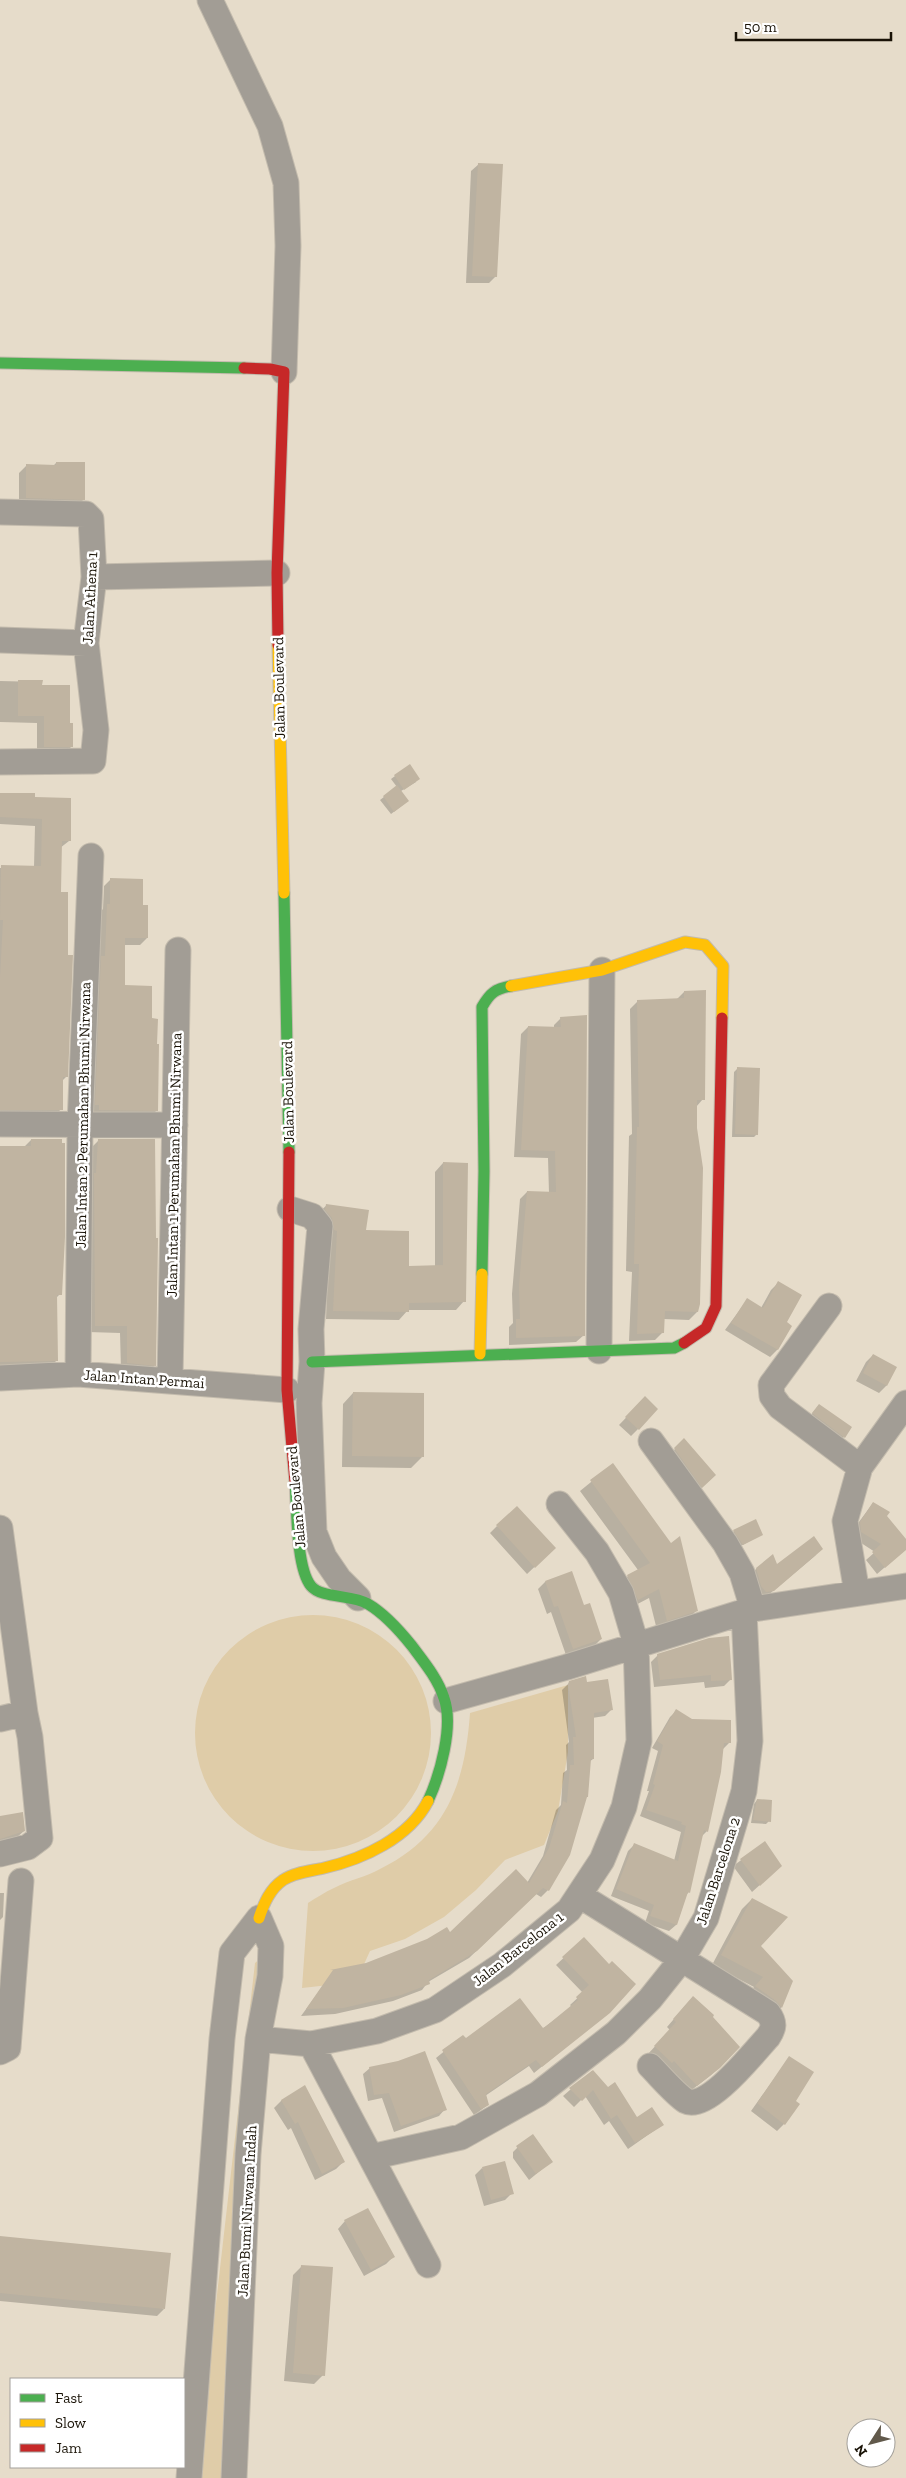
<svg xmlns="http://www.w3.org/2000/svg" width="906" height="2478" font-family="'Zilla Slab',serif">
<style>
.green{fill:#dfcca8}
.shadow{fill:#0003}
.building{fill:#c0b4a1}
.lines{fill:none;stroke-linecap:round;stroke-linejoin:round}
.street-casing{stroke:#c3bbad;stroke-width:27}
.fast-casing{stroke:#c3bbad;stroke-width:13}
.slow-casing{stroke:#c3bbad;stroke-width:13}
.jam-casing{stroke:#c3bbad;stroke-width:13}
.street{stroke:#a29d95;stroke-width:25}
.fast{stroke:#4caf50;stroke-width:11}
.slow{stroke:#ffc107;stroke-width:11}
.jam{stroke:#c62828;stroke-width:11}
.labels{text-anchor:middle;dominant-baseline:central;stroke-width:5;stroke-linejoin:round;paint-order:stroke}
.street-label{font-size:15px;fill:#191206;stroke:#fff}
</style>
<rect width="100%" height="100%" fill="#e6dcca"/>
<!-- green -->
<path class="green" d="M195 1733a118 118 0 1 1 236 0a118 118 0 1 1-236 0Z
M568 1685V1752L558 1811 544 1845 505 1860 476 1890 444 1917 405 1939 370 1951 356 1982 302 1988 308 1903C316 1898 325 1892 334 1888 349 1880 366 1877 380 1869 447 1836 465 1783 470 1713Z
M269 1951 279 1966 225 2478H196L255 1963Z"/>
<!-- shadow -->
<path class="shadow" d="M479 164 496 276 489 283H466L471 171Z
M56 463 84 499 77 506 19 505V473L26 466H53Z
M0 681 41 682V686L68 724 72 746 65 753 37 754V723L0 722Z
M410 765 416 782 401 791 404 804 391 814 380 800 397 787 391 779Z
M0 793 34 798 69 841 60 848 59 893 66 1077 62 1081 61 1109 54 1117 0 1116V868L34 867 35 826 0 824Z
M111 879 142 906 147 938 140 945H124V986L150 1020 157 1110 150 1117H93L100 912 103 909 104 886Z
M684 992 703 1099 696 1107 697 1312 689 1320 664 1319 663 1332 655 1340 629 1341 632 1272 626 1271 629 1136 632 1134 630 1009 638 1001 677 999Z
M561 1018 584 1335 576 1342 509 1345V1327L513 1323 512 1294 520 1199 527 1192 549 1193 548 1158 514 1157 521 1034 528 1027 554 1028V1025Z
M737 1069 757 1134 754 1137H732L734 1072Z
M31 1140 60 1294 55 1299 57 1360 50 1367 0 1368V1147H24Z
M99 1140 155 1365 148 1372 121 1370 120 1333 88 1332 92 1147Z
M443 1163 464 1301 456 1310H408L399 1320 326 1319 329 1239 318 1213 327 1205 364 1231 408 1267 435 1266V1172Z
M778 1283 785 1323 791 1326 777 1350 770 1357 725 1330 747 1300 761 1308 771 1290Z
M873 1355 895 1368 886 1386 879 1393 856 1381 866 1362Z
M353 1393 422 1457 411 1468 342 1467 343 1404Z
M645 1398 638 1429 631 1436 619 1425Z
M819 1405 844 1437 837 1444 806 1421Z
M684 1440 715 1475 699 1490 672 1452Z
M612 1465 696 1611 686 1621 657 1630 649 1598 628 1609 618 1586 628 1576 638 1570 580 1491Z
M873 1503 906 1541V1549L877 1574 866 1560 875 1552 855 1539 853 1530Z
M497 1526 547 1555 527 1574 490 1533Z
M734 1531 762 1534 739 1547 731 1534Z
M816 1555 767 1596 761 1597 751 1575 756 1569Z
M571 1573 583 1606 601 1639 594 1646 566 1655 551 1612 547 1614 538 1589 545 1582Z
M658 1655 731 1679 724 1686 705 1688 704 1682 654 1687 651 1662Z
M569 1683H585L612 1709 605 1716 592 1718 593 1759 589 1762 585 1799 548 1890 541 1897 536 1894 469 1958 428 1982 422 1990 393 2001 335 2014 301 2016 334 1971 366 1964 450 1934 527 1883 543 1856 556 1810 561 1805 563 1773 567 1770 566 1745 569 1742 562 1690Z
M676 1711 729 1743 722 1750 707 1831 701 1837 689 1892 686 1895 676 1925 669 1931 645 1923 649 1911 611 1896 628 1851 634 1845 674 1861 681 1832 640 1816 649 1791H647L658 1751 652 1748 670 1717Z
M757 1800 769 1821 766 1824 751 1823 754 1804Z
M0 1817 24 1831 16 1838 0 1843Z
M765 1843 773 1873 752 1892 733 1866Z
M0 1893H4L3 1917 0 1920Z
M752 1899 759 1946 792 1981 781 2008 772 2017 746 1996 754 1987 712 1965 742 1909Z
M584 1939 609 2012 534 2073 529 2066 485 2096 488 2105 474 2115 436 2058 463 2036 465 2040 542 2029 572 2007 570 2005 583 1993 556 1965Z
M686 2005 711 2017 738 2047 711 2075 689 2092 648 2054 670 2030 667 2027Z
M789 2058 794 2102 784 2124 777 2131 751 2111Z
M370 2068 445 2109 439 2116 394 2132 382 2098 368 2101 363 2074Z
M592 2071 637 2119 662 2125 628 2149 609 2121 604 2125 585 2096 574 2107 563 2096Z
M282 2100 343 2162 336 2169 315 2180 291 2128 288 2130 274 2108Z
M520 2145 552 2161 529 2180 513 2158V2152Z
M482 2168 512 2193 505 2200 484 2206 475 2175Z
M345 2221 393 2257 386 2264 364 2276 338 2229Z
M0 2237 164 2309 157 2316 0 2301Z
M302 2266 323 2375 314 2384 284 2381 293 2275Z"/>
<!-- building -->
<path class="building" d="M478 163 503 164 497 277 472 276Z
M56 462H85V500L26 498V464L56 465Z
M18 680H43L42 685H70V723H73V747H44V716H18Z
M410 764 420 779 404 790 394 775Z
M397 785 409 801 394 812 383 796Z
M0 793H35V797L71 798V841H62L61 892H68V955H73L68 1077H63V1110H0V977L3 920H0L1 865 41 866 42 819 0 817Z
M110 878 143 879V905H148V938H125V985L152 986V1018L158 1019 157 1044H159L158 1111 99 1110V1105H95L101 956H105L107 904H110Z
M706 990 705 1100H697V1128L703 1168 700 1304 698 1312 665 1311 664 1333 637 1334 639 1264H634L637 1127H639L637 1000 684 998V991Z
M587 1015 585 1336 516 1338V1319H520L519 1286 527 1191 556 1192 555 1151 521 1150 528 1026 561 1027 560 1017Z
M737 1067 760 1068 758 1135 735 1134Z
M31 1139H62V1143H65V1237L62 1295H57L58 1361 0 1362V1146H31Z
M98 1139H155L156 1238H158L156 1366 127 1363V1326H95L94 1173H96Z
M443 1162 468 1163 466 1302 409 1303V1312L333 1311 337 1231 334 1230 332 1218 325 1210 326 1204 369 1210 366 1230 409 1231V1266L443 1265Z
M778 1281 802 1295 787 1322 792 1326 778 1350 731 1323 747 1298 763 1308Z
M873 1354 897 1367 887 1386 863 1373Z
M353 1392 424 1393V1457L352 1456Z
M645 1396 658 1409 639 1430 625 1417Z
M819 1404 852 1427 845 1438 812 1413Z
M684 1438 716 1475 702 1488 674 1448Z
M613 1463 671 1543 680 1536 698 1611 667 1621 659 1589 638 1600 627 1575 650 1563 590 1480Z
M873 1502 890 1512 887 1516 906 1539V1550L885 1568 872 1552 881 1544 861 1532 860 1522Z
M517 1506 556 1548 535 1568 496 1525Z
M756 1519 763 1535 743 1545 733 1530Z
M814 1536 823 1549 774 1591 766 1592 761 1586 756 1568 773 1554 777 1564Z
M572 1571 584 1605 590 1603 602 1639 573 1649 558 1606 554 1607 545 1581Z
M729 1636 732 1680 711 1681V1675L660 1680 657 1654 709 1638Z
M586 1676 587 1682 608 1679 613 1710 594 1713V1759H591L588 1797H587L570 1855 549 1891 543 1888 477 1951 429 1980 430 1984 401 1995 343 2008 306 2009 333 1970H330L366 1963 427 1939 447 1927 450 1932 516 1869 529 1883 549 1848 563 1801 567 1803 570 1765H574L573 1737H576L568 1685 569 1681Z
M676 1709 692 1719 731 1720V1743H724L721 1772 708 1832 704 1830 690 1893 688 1892 677 1925 650 1916 654 1905 616 1889 634 1843 678 1861 686 1826 681 1824 682 1822 646 1810 655 1785 653 1784 663 1745 657 1741Z
M757 1799 772 1800 771 1822 753 1820Z
M23 1812 25 1831 0 1839V1816Z
M765 1841 782 1866 760 1886 740 1859Z
M752 1898 788 1917 761 1946 793 1981 782 2008 776 2001 755 1986 763 1977 721 1955Z
M584 1937 609 1964 612 1961 636 1984 610 2013 542 2067 536 2060 486 2094 489 2105 481 2109 442 2050 463 2035 466 2038 520 1998 543 2028 545 2027 578 2000 576 1997 589 1985 562 1957Z
M693 1996 714 2015 713 2017 740 2047 720 2068 697 2086 674 2061 672 2063 654 2046 676 2022 673 2019Z
M425 2051 447 2110 401 2126 389 2093 374 2095 369 2067 398 2061Z
M789 2056 814 2072 796 2101 800 2104 785 2125 757 2103Z
M593 2070 608 2087 615 2082 637 2117 652 2107 664 2125 635 2143 617 2115 611 2119 593 2090 582 2101 569 2088Z
M305 2085 345 2162 322 2174 298 2122 295 2124 281 2100Z
M533 2134 553 2162 536 2174 516 2146Z
M505 2161 514 2194 491 2200 482 2167Z
M368 2208 395 2257 371 2270 344 2220Z
M0 2236 171 2253 165 2309 0 2293Z
M301 2265 333 2267 325 2376 293 2373Z"/>
<g class="lines">
<!-- street casing -->
<g class="street-casing">
<path id="street" d="M210 0 270 126 286 183 288 246 284 372
M0 512 86 514 91 519 94 577 86 643 96 730 93 761 0 762
M94 577 277 573
M0 640 86 643
M0 1124 175 1125
M290 1209 312 1216 320 1226 311 1329 312 1362 309 1403 314 1532 324 1557 339 1579 358 1598
M829 1306 771 1385 772 1396 780 1407 860 1467 845 1521 857 1593
M599 1351 602 970
M78 1374 80 1125 91 856
M0 1378 78 1374 287 1390
M170 1379 178 950
M651 1441 725 1543 742 1573 753 1609
M860 1467 906 1403
M0 1528 25 1713 0 1719
M446 1701 567 1667 753 1609 906 1586
M0 1854 28 1847 40 1838 30 1737 25 1713
M579 1895 768 2013C775 2023 774 2028 768 2037 754 2052 707 2112 686 2101 675 2094 660 2076 650 2066
M258 2039 311 2044 377 2031 435 2010 502 1965 569 1910 602 1860 624 1807 639 1741 636 1644 621 1593 597 1552 559 1504
M311 2044 428 2265
M0 2052 8 2048 21 1881
M371 2157 461 2137 538 2094 616 2033 650 1999 682 1959 706 1918 744 1791 750 1741 744 1612
M189 2478 222 2039 232 1953 259 1918 271 1946 270 1976 258 2039 248 2154 234 2478"/>
</g>
<!-- fast casing -->
<g class="fast-casing">
<path id="fast" d="M0 363 244 368
M284 893 289 1152
M482 1274 484 1171 482 1007C490 993 495 989 511 986
M312 1362 674 1348 684 1343
M295 1482C297 1507 296 1568 311 1586 322 1599 352 1594 368 1604 385 1614 400 1631 412 1646 424 1662 438 1679 444 1698 454 1726 440 1775 428 1801"/>
</g>
<!-- slow casing -->
<g class="slow-casing">
<path id="slow" d="M278 645 284 893
M511 986 602 970 685 942 705 945 723 966 722 1018
M480 1354 482 1274
M259 1918C264 1903 270 1889 283 1880 295 1872 311 1871 324 1868 363 1859 409 1838 428 1801"/>
</g>
<!-- jam casing -->
<g class="jam-casing">
<path id="jam" d="M244 368 270 369 284 372 277 573 278 645
M289 1152 287 1390 295 1482
M684 1343 706 1328 716 1306 722 1018"/>
</g>
<!-- street -->
<use href="#street" class="street"/>
<!-- fast -->
<use href="#fast" class="fast"/>
<!-- slow -->
<use href="#slow" class="slow"/>
<!-- jam -->
<use href="#jam" class="jam"/>
</g>
<g class="labels">
<!-- street labels -->
<g class="street-label">
<text transform="translate(90 598) rotate(-87)">Jalan Athena 1</text>
<text transform="translate(279 688) rotate(-91)">Jalan Boulevard</text>
<text transform="translate(288 1092) rotate(-91)">Jalan Boulevard</text>
<text transform="translate(83 1115) rotate(-89)">Jalan Intan 2 Perumahan Bhumi Nirwana</text>
<text transform="translate(174 1165) rotate(-89)">Jalan Intan 1 Perumahan Bhumi Nirwana</text>
<text transform="translate(144 1379) rotate(4)">Jalan Intan Permai</text>
<text transform="translate(296 1497) rotate(-95)">Jalan Boulevard</text>
<text transform="translate(718 1871) rotate(-72)">Jalan Barcelona 2</text>
<text transform="translate(518 1949) rotate(-38)">Jalan Barcelona 1</text>
<text transform="translate(247 2211) rotate(-87)">Jalan Bumi Nirwana Indah</text>
</g>
</g>
<!-- legend -->
<rect x="10" y="2378" width="175" height="90" fill="#ffffff" stroke="#a3a09b"/>
<rect x="20" y="2394" width="25" height="8" fill="#4caf50" stroke="#a3a09b"/>
<text x="55" y="2403" font-size="15" fill="#191206">Fast</text>
<rect x="20" y="2419" width="25" height="8" fill="#ffc107" stroke="#a3a09b"/>
<text x="55" y="2428" font-size="15" fill="#191206">Slow</text>
<rect x="20" y="2444" width="25" height="8" fill="#c62828" stroke="#a3a09b"/>
<text x="55" y="2453" font-size="15" fill="#191206">Jam</text>
<!-- north arrow -->
<g transform="translate(871 2443) rotate(234)"><circle r="24" fill="#ffffff" stroke="#a3a09b"/>
<path d="M0-4L9 19L0 12L-9 19Z" fill="#61594b"/>
<text y="-8" font-size="14" font-weight="bold" text-anchor="middle" fill="#191206">N</text>
</g>
<!-- scale -->
<path d="M736 32v8h155v-8" fill="none" stroke="#191206" stroke-width="2.5"/>
<text x="744" y="32" font-size="15" fill="#191206" stroke="#ffffff" stroke-width="4" paint-order="stroke">50 m</text>
</svg>
